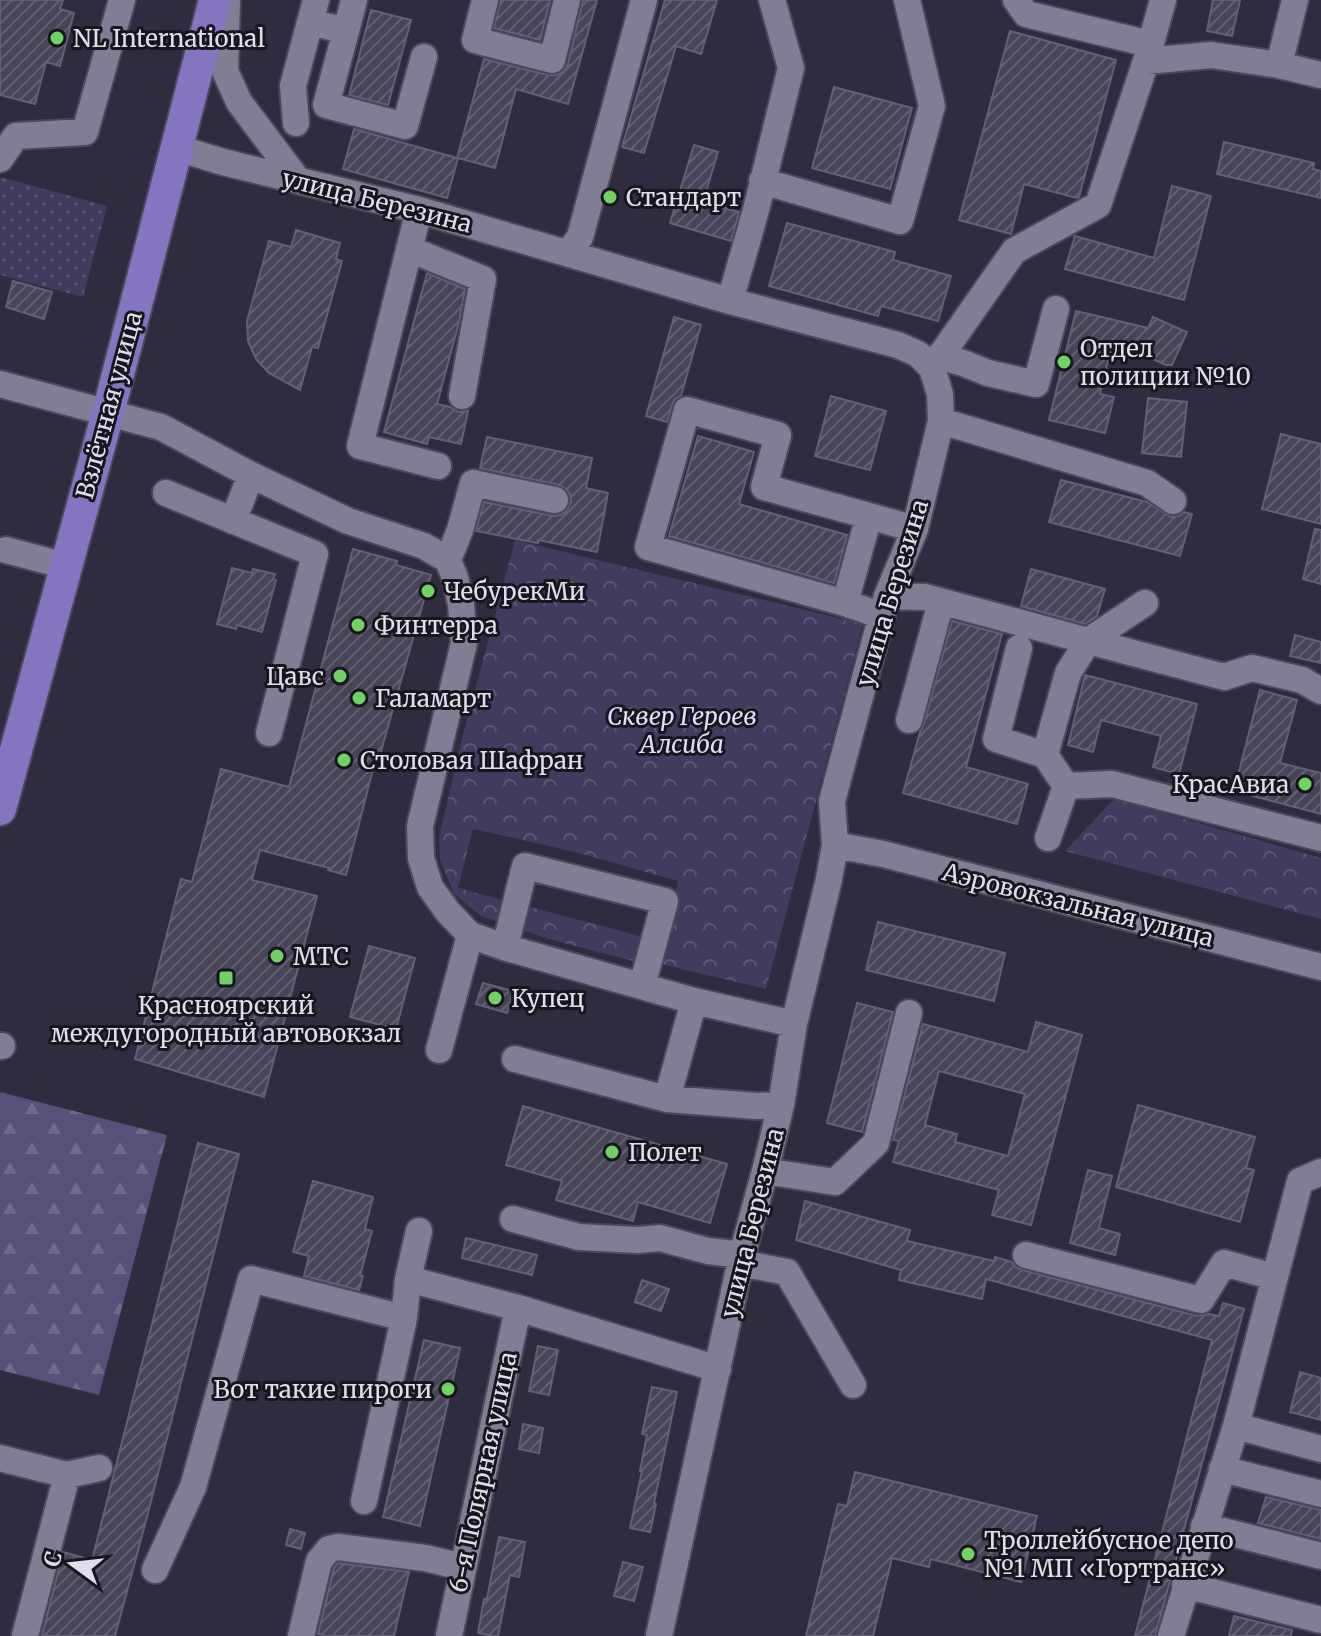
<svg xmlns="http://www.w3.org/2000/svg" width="1321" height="1636" font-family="Merriweather,serif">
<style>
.grass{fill:url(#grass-dots)}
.forest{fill:url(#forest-firs)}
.park{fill:url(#park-crowns)}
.building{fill:url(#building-hatch);stroke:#636076;stroke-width:2;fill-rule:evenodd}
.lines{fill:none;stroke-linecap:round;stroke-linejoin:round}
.minor-casing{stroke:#4b4959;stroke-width:30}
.major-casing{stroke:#4b4959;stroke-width:36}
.minor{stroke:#807d94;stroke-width:26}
.major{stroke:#8574c0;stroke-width:32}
.poi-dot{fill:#6ed361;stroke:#17161f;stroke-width:3}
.labels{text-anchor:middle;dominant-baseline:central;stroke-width:6;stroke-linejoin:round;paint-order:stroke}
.poi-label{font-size:24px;fill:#e0deeb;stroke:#17161f;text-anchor:start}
.street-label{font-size:24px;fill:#e0deeb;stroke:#17161f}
.park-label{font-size:24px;font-style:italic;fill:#e1defa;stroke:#17161f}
</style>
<defs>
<pattern id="grass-dots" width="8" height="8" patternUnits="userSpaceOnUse" patternTransform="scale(2)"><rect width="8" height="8" fill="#413b5e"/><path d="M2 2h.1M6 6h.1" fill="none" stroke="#5c5775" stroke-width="1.8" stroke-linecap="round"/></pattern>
<pattern id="forest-firs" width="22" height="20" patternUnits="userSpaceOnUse" patternTransform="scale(2)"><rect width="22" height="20" fill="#575078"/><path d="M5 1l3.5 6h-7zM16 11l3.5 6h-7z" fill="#6f698b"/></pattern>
<pattern id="park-crowns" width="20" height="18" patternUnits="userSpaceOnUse" patternTransform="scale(2)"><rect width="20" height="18" fill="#413b5e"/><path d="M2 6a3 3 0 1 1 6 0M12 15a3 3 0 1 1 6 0" fill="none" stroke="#5c5775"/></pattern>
<pattern id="building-hatch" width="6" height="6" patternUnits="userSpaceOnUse" patternTransform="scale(2)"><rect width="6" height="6" fill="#47445a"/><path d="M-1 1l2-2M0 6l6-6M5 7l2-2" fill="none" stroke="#615f72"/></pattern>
</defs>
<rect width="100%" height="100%" fill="#2f2c40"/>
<!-- grass -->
<path class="grass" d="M0 177 107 206 83 297 0 275Z"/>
<!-- forest -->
<path class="forest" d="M0 1092 167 1135 99 1395 0 1370Z"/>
<!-- park -->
<path class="park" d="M515 540 863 624 766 989 656 963 678 881 571 851 473 829 458 888 651 939 644 964 549 939 481 916 454 894 440 860 439 837 462 739Z
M1114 799 1321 858V919L1065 851Z"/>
<!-- building -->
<path class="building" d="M0 0H63L60 9 74 13 60 66 46 62 35 104 0 95Z
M501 0H550L540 40 494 28Z
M583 0H597L568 104 516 89 495 168 458 158 447 198 343 169 354 129 457 158 484 59 548 75H557L564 71 568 64Z
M665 0H717L701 54 676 46 644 153 622 147Z
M1213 0H1240L1232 36 1207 31Z
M371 10 411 20 388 105 349 95Z
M1010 31 1116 60 1079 197 1077 198 1024 184 1011 234 959 220Z
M834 87 912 108 890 189 812 168Z
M1224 142 1314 163 1313 169 1321 171V198L1217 174Z
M694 145 718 152 703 202 739 212 731 241 670 223Z
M1172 186 1211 196 1184 300 1065 269 1075 236 1154 258Z
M787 223 895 252 893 260 951 276 938 321 881 306 878 316 769 286Z
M296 230 340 243 336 259 342 261 318 348 312 347 300 390 269 373 256 359 248 341 247 321 269 241 291 247Z
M427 273 465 289 458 326 437 404 450 407 458 412 468 411 461 444 429 437 427 444 384 432Z
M13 281 52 292 44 319 6 307Z
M1076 311 1148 328 1153 317 1187 332 1172 365H1166L1128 348 1126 357 1110 353 1100 394 1114 397 1105 433 1049 420Z
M674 317 701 325 681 396 675 399 672 405 667 422 646 416Z
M831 396 886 411 870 470 815 456Z
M1148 398 1187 402 1181 457 1142 453Z
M1281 434 1321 444V524L1262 509Z
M698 436 754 452 739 504 847 535 834 583 669 536Z
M487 437 592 458 586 488 608 493 597 552 538 540V543L476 531 484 502 553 516 561 515 566 511 571 502 570 494 566 489 559 485 480 468Z
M1061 480 1147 502 1171 517 1179 516 1184 512 1192 514 1180 556 1049 522Z
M1315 529 1321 530V584L1303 579Z
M353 549 397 561 396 565 431 575 378 762 375 761 346 875 328 870 329 868 260 850 252 880 317 896 264 1097 135 1059 181 879 192 882 221 769 289 787Z
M232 568 252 573 253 569 275 574 273 579 276 580 262 632 237 625 236 629 217 624Z
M1031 569 1105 589 1097 616 1085 624 1021 606Z
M952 621 1002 634 966 767 1028 784 1017 824 903 793 920 732 924 724Z
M1295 635 1321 642V663L1290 656Z
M1085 675 1197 704 1179 774 1153 767 1161 736 1101 720 1093 752 1068 745Z
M1260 690 1297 700 1280 763 1321 773V814L1234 791Z
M878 922 1005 953 994 1001 866 970Z
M369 946 415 958 396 1029 350 1017Z
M483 983 513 991 507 1013 476 1004Z
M857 1003 893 1012 862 1132 827 1123Z
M1036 1022 1082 1035 1031 1225 992 1215 999 1190 893 1162 899 1141 893 1140 923 1024 1028 1052ZM939 1071 1025 1094 1008 1156 955 1142 957 1134 925 1125Z
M1138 1105 1255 1137 1246 1168 1254 1170 1240 1222 1116 1187Z
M523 1106 727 1164 710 1223 638 1202 633 1221 556 1200 562 1181 506 1165Z
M198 1143 239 1154 147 1517 115 1636H42L63 1552 92 1560Z
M1088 1170 1112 1176 1099 1228 1120 1234 1115 1255 1070 1243Z
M313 1181 373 1197 365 1229 372 1231 360 1276H363L359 1290 304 1276 309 1256 293 1252Z
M805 1201 910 1230 907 1241 994 1261 995 1257 1012 1262 1015 1267 1022 1270 1197 1316 1209 1314 1219 1316 1223 1303 1244 1309 1155 1636H1135L1212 1340 986 1279 982 1299 899 1280 901 1270 796 1240Z
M466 1238 537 1255 532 1275 462 1258Z
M642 1280 669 1289 661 1311 635 1302Z
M424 1340 460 1348 420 1526 383 1517Z
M538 1346 558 1350 549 1395 529 1391Z
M1300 1372 1321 1378V1420L1290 1412Z
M652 1387 677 1392 654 1503 656 1504 650 1532 630 1528 642 1471H640L647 1435 642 1434Z
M523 1424 543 1428 539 1453 519 1449Z
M855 1472 1037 1516 1021 1582 931 1559 929 1567 892 1558 873 1636H806L838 1504 847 1506Z
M1266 1497 1321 1510V1539L1258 1523Z
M290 1529 305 1533 301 1549 286 1545Z
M499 1537 525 1542 519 1577 510 1575 498 1636H493L478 1633 484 1599H487Z
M623 1562 643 1567 634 1601 614 1596Z
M338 1563 409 1572 394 1636H326L318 1634 334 1568Z
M1234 1616 1292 1630 1291 1636H1229Z"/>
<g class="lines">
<!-- minor casing -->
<g class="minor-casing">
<path id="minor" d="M227 0 225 71 239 102 297 179
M485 0 475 40 552 60 567 0
M1016 0 1026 14 1150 44
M310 22 346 31 326 105 405 126 424 57
M346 31 354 0
M1146 61 1211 55 1279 65 1321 75
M1279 65 1295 0
M296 123 293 86 316 0
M177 148 223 162 419 210 730 301 898 345 918 354 932 368 940 394 941 421 915 529 887 596 832 801 835 845 829 879 794 1024 781 1105 765 1171 742 1255 659 1636
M0 159 16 136 85 132 122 0
M762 181 900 221 932 106 907 0
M419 210 360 446 438 466
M409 249 483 279 462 396
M569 252 580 237 644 0
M730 301 756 210 791 68 772 0
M939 356 963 363 988 373 1036 384 1056 309
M932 368 1014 251 1098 205 1146 61 1163 0
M0 384 161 427 251 475 348 521 424 546 448 560 455 578 461 604 464 643 420 826 421 858 430 887 448 912 470 935 507 948 694 1001 794 1024
M941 421 1147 483 1173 501
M166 493 315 554 269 733
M869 516 915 529
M233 521 251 475
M6 550 66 566
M448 560 460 530 473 483 555 500
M887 596 925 597 1088 641 1145 603
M845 603 869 516 764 487 778 435 687 410 648 547 845 603 882 616
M1019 648 996 739 1045 755 1066 786 1048 838
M909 720 941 602
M1045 755 1068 673 1088 641 1224 677 1252 668 1302 680 1321 691
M1066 786 1112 784 1321 838
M835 845 883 854 1321 967
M505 947 525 866 665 901 642 986
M0 1046H2
M439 1050 470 935
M515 1059 667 1099 756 1106 781 1105
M667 1099 694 1001
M765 1171 835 1182 876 1143 909 1013
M513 1219 579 1237 638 1240 660 1238 708 1251 742 1255
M1026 1255 1201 1300 1224 1263 1274 1277
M740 1263 787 1272 853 1385
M408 1279 518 1308 718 1369
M1236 1426 1321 1449
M0 1458 67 1475 25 1636
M1222 1469 1321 1494
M67 1475 99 1468
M364 1501 404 1318 408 1279 419 1231
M1204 1526 1321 1556
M155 1570 193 1487 251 1279 404 1318
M1185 1585 1321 1620
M301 1636 319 1561 329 1549 338 1547 425 1558 463 1567
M449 1636 518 1308
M1171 1636 1236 1426 1300 1181 1321 1172"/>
</g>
<!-- major casing -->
<g class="major-casing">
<path id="major" d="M0 809 108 413 215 0"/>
</g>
<!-- minor -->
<use href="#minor" class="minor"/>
<!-- major -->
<use href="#major" class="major"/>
</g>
<!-- markers -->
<g class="poi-dot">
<circle cx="57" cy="38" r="8"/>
<circle cx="610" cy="197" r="8"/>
<circle cx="1064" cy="362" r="8"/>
<circle cx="428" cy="591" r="8"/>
<circle cx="358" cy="625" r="8"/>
<circle cx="340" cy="676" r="8"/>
<circle cx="359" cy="698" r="8"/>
<circle cx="344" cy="760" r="8"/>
<circle cx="1305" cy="784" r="8"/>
<circle cx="277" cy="956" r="8"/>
<rect x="218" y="970" width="16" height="16" rx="4"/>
<circle cx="495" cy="998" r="8"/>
<circle cx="612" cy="1152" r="8"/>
<circle cx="448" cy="1389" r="8"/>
<circle cx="968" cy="1554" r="8"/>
</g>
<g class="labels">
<!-- poi labels -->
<g class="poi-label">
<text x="73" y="38">NL International</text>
<text x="626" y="197">Стандарт</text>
<text x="1080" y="348">Отдел<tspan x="1080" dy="28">полиции №10</tspan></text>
<text x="444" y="591">ЧебурекМи</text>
<text x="374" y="625">Финтерра</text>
<text x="324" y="676" text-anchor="end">Цавс</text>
<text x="375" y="698">Галамарт</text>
<text x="360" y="760">Столовая Шафран</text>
<text x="1289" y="784" text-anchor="end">КрасАвиа</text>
<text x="293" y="956">МТС</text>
<text x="511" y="998">Купец</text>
<text x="226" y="1005" text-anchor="middle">Красноярский<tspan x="226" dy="28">междугородный автовокзал</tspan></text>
<text x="628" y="1152">Полет</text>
<text x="432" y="1389" text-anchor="end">Вот такие пироги</text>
<text x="984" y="1540">Троллейбусное депо<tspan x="984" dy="28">№1 МП «Гортранс»</tspan></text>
</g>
<!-- street labels -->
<g class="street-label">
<text transform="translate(377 201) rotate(14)">улица Березина</text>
<text transform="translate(109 405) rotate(-75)">Взлётная улица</text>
<text transform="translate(892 593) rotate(-73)">улица Березина</text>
<text transform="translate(1078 905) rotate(14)">Аэровокзальная улица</text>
<text transform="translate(752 1223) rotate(-76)">улица Березина</text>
<text transform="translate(483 1472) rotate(-78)">6-я Полярная улица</text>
</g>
<!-- park labels -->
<g class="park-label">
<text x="682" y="716">Сквер Героев<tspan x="682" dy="28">Алсиба</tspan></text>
</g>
</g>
<!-- north arrow -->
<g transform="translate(72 1564) rotate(285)" stroke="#17161f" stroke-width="6" paint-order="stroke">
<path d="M0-6L14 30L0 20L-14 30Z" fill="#e0deeb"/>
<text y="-12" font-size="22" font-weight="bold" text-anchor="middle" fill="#e0deeb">С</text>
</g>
</svg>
